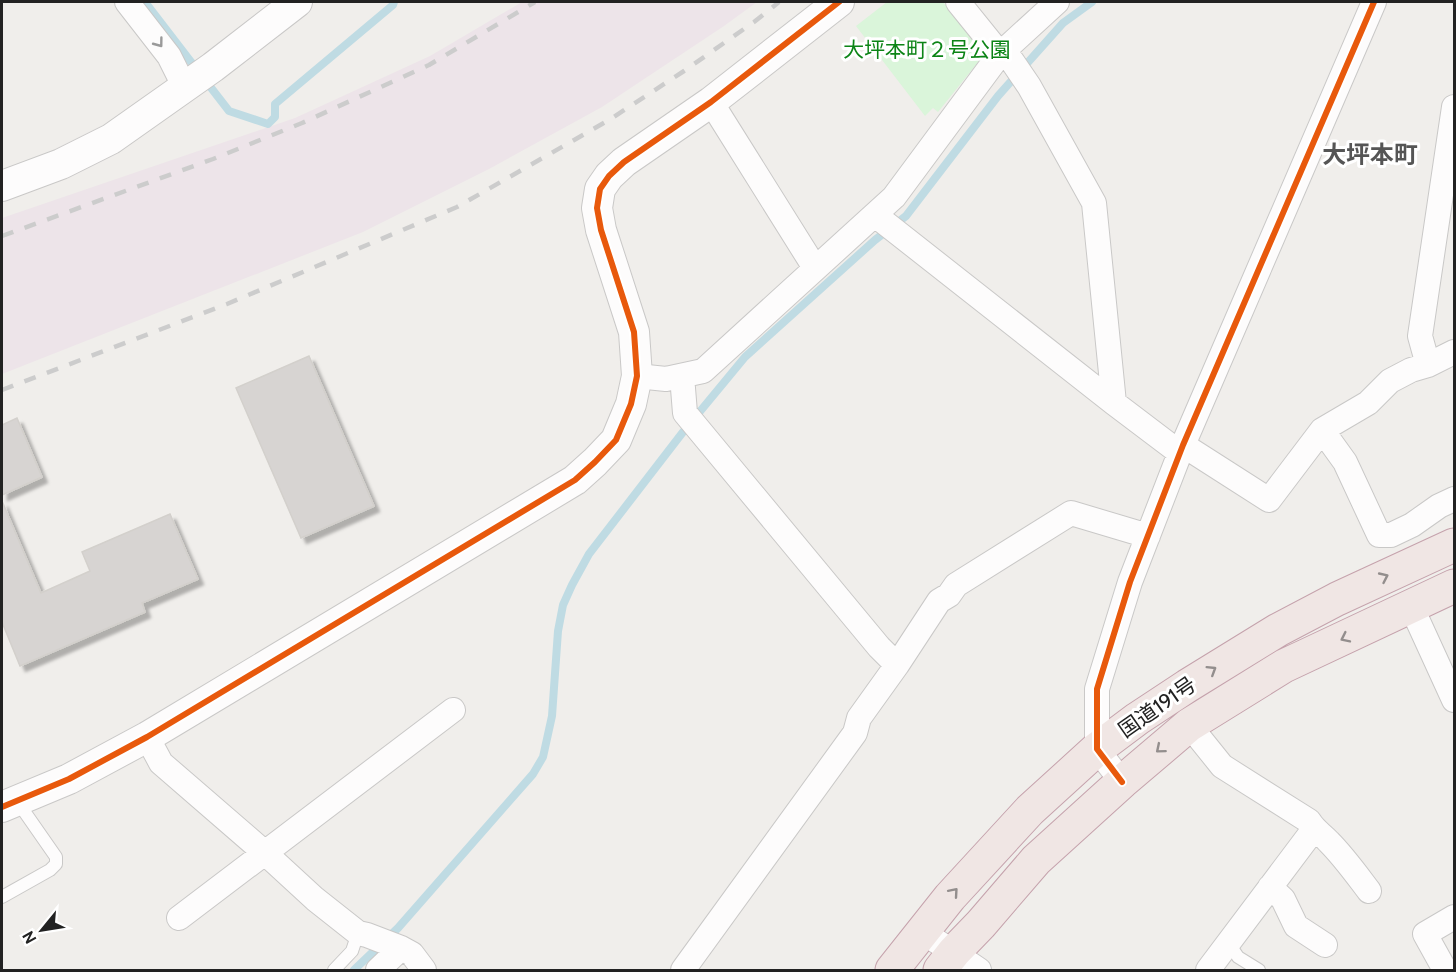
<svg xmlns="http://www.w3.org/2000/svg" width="1456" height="972" font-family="Cabin,'Noto Sans JP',sans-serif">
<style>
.industrial{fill:#ede4e9}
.park{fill:#daf5da}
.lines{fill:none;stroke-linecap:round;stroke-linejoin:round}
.stream{stroke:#bfdbe3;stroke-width:8}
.building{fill:#d7d4d2;stroke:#d3d0cc;stroke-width:1.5;filter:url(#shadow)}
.service-casing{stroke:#c9c8c7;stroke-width:14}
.minor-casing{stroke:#c9c8c7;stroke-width:26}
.tertiary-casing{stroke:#c9c8c7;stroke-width:32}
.trunk-casing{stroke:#c5a2ac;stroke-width:35}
.service{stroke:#fdfcfc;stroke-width:12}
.minor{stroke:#fdfcfc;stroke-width:24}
.tertiary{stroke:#fdfcfc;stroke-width:30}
.trunk{stroke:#f0e6e4;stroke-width:33}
.rail{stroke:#ccc;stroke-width:4.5;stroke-dasharray:12 12;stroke-linecap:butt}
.cycleway-casing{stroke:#fff;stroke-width:10}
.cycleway{stroke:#e8590c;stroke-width:6}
.oneway{stroke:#9a9a9a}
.oneway2{stroke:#938e8d}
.labels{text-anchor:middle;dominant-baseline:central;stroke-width:6;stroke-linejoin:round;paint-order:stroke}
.park-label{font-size:21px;fill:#0c8416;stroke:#fff}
.street-label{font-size:21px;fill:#222;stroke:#fff}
.quarter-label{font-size:24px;font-weight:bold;fill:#555;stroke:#fff}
</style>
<defs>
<filter id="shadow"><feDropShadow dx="5.5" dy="5.5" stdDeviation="1.5" flood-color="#0004"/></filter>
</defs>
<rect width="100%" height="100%" fill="#f0eeeb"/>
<!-- industrial -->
<path class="industrial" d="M522 2H757L724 26 602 107 489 169 363 232 2 374V218L295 118 430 56Z"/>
<!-- park -->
<path class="park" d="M887 2H943L978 44 979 61 938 112 933 108 925 116 856 26Z"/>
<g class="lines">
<!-- stream -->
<path class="stream" d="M145 2 198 71
M205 80 229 111 268 124 275 117V104L393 5 394 2
M354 970 398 928 533 774 543 757 552 716 558 631 563 605 572 585 589 554 683 432 745 357 875 240 906 216 998 96 1063 23 1092 2"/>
</g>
<!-- building -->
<path class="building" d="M309 356 374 506 301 538 236 388Z
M17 418 42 477 2 495V425Z
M2 501 41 593 90 571 82 552 170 514 198 579 142 603 145 612 20 666 2 622Z"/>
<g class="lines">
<!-- service casing -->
<g class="service-casing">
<path id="service" d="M2 897 50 870 56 864V857L17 801
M1228 942 1238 957 1259 970
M334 970 352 951 358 933"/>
</g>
<!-- minor casing -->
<g class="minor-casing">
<path id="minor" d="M127 2 169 56 185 88
M958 2 1000 54 1012 61 1029 86 1094 203 1114 403
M711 102 815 268
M875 215 1114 403 1180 453
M1428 365 1420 336 1454 107
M637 376 666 379 703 371 894 197 1000 54 1057 2
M682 376 685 413 879 647 897 665
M1322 430 1345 462 1379 535H1391L1412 525 1439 506 1454 499
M1183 445 1269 500 1322 430 1368 403 1390 381 1411 370 1428 365 1454 352
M1411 606 1454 700
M1189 725 1222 766 1309 821C1315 831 1322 834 1329 842 1344 857 1356 874 1369 891
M147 737 161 763 265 853 315 899 358 933 367 935 401 948 412 954 424 970
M1122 782 1097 749V689L1130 582 1183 445 1374 2
M1270 887 1283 899 1296 926 1325 945
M179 918 453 710
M923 932 979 970
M378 970 401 948
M683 970 855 733 859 718 897 665 939 601 949 595 956 585 1071 513 1148 536
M1208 970 1314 829
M1445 970 1425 934 1454 917"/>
</g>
<!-- tertiary casing -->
<g class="tertiary-casing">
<path id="tertiary" d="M2 186 61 164 111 139 213 67 297 2
M2 807 69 779 147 737 575 480 595 462 616 440 631 404 637 376 634 332 601 230 597 208 600 189 609 176 624 162 711 102 839 2"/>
</g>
<!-- trunk casing -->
<g class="trunk-casing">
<path id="trunk" d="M892 970 950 897 1030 810 1097 749 1137 719 1187 686 1278 630 1337 599 1454 545
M940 970 954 952 981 924 1036 860 1122 782 1189 725 1284 666 1454 586"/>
</g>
<!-- service -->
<use href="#service" class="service"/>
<!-- minor -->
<use href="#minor" class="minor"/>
<!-- tertiary -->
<use href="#tertiary" class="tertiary"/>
<!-- trunk -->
<use href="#trunk" class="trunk"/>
<!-- rail -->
<path class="rail" d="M2 236 213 159 302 123 429 65 535 2
M2 390 227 304 457 207 609 120 684 71 754 22 779 2"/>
<!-- cycleway casing -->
<g class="cycleway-casing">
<path id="cycleway" d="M1122 782 1097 749V689L1130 582 1183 445 1374 2
M2 807 69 779 147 737 575 480 595 462 616 440 631 404 637 376 634 332 601 230 597 208 600 189 609 176 624 162 711 102 839 2"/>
</g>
<!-- cycleway -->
<use href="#cycleway" class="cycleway"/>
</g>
<!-- one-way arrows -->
<defs><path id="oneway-chevron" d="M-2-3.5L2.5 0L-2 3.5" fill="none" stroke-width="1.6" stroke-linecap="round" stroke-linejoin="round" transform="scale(1.5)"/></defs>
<use class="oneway" href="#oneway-chevron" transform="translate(159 43) rotate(53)"/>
<g class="oneway2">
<use href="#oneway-chevron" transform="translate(1384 577) rotate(-25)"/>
<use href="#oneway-chevron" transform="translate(1345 638) rotate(154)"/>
<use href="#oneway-chevron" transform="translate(1212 670) rotate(-32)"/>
<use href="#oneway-chevron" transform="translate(1160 749) rotate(140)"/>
<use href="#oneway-chevron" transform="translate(954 892) rotate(-49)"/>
</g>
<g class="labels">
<!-- park labels -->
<g class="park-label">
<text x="927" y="49">大坪本町２号公園</text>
</g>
<!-- street labels -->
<g class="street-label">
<text transform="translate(1157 707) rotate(-35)">国道191号</text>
</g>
<!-- quarter labels -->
<g class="quarter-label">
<text x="1370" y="154">大坪本町</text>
</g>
</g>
<!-- border -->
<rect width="1456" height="972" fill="none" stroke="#222222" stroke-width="6"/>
<!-- north arrow -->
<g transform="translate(42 930) rotate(240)" stroke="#ffffff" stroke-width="4.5" paint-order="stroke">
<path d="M0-4.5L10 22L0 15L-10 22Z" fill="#222222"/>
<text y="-9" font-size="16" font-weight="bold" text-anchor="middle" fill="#222222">N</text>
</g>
</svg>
